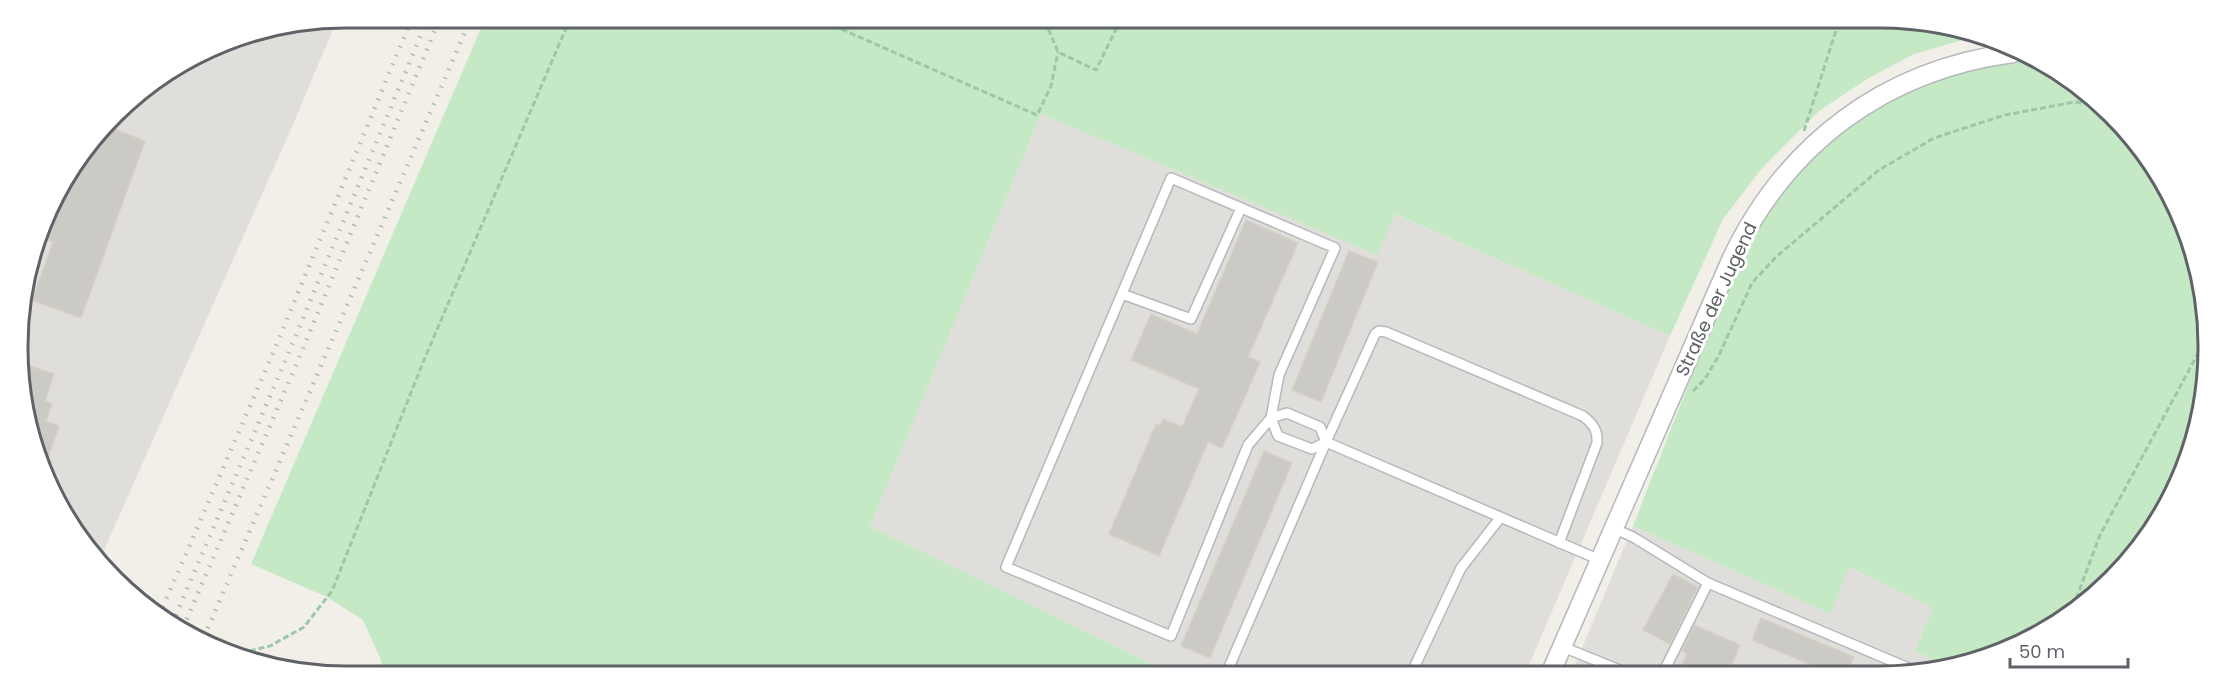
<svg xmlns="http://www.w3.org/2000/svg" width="2226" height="694" font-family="Poppins,sans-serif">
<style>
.industrial{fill:#e0deda}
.green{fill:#c5e8c5}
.building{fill:#cccac5;stroke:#d6d1c6;stroke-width:1.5}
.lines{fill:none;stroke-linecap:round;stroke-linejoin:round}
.service-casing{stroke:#b5b8bc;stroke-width:12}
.minor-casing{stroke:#b5b8bc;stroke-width:21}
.path{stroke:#9cc7a9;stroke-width:3;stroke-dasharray:6 3;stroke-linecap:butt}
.service{stroke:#fff;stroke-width:9}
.minor{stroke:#fff;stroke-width:18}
.rail{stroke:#b6b7b8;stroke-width:4.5;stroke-dasharray:1.5 8;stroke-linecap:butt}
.labels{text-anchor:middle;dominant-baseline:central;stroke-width:6;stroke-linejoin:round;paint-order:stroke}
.street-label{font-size:18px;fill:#5f6368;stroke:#fff}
.rim{fill:none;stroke:#5f6368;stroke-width:3}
</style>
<rect width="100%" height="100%" fill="#f1efe8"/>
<!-- industrial -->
<path class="industrial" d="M337 20 291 129 101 557 74 530 29 432 21 304 52 201 130 100 221 43Z
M1041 114 1377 255 1394 214 1670 336 1526 672H1168L870 526Z
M1633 526 1831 614 1848 567 1933 608 1915 651 1946 666 1922 673 1572 672Z"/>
<!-- green -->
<path class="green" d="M485 19 1944 24 1973 37 1914 54 1867 79 1819 111 1763 167 1723 219 1670 336 1395 214 1377 255 1041 114 870 526 1168 672 383 670 381 660 363 620 327 597 251 564Z
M2019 60H2030L2062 74 2153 165 2202 283V412L2164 511 2111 580 2025 642 1946 666 1915 651 1933 608 1849 567 1831 614 1633 526 1736 263 1763 215 1814 153 1873 109 1956 70Z"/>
<!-- building -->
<path class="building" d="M109 127 145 141 81 318 32 300 53 242 41 237 52 201Z
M1246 220 1298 243 1248 357 1260 362 1244 399 1222 448 1208 442 1159 556 1109 534 1156 424 1160 426 1163 419 1182 427 1199 389 1131 360 1151 314 1197 334Z
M1349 251 1378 262 1321 402 1292 390Z
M25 364 54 374 45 401 52 404 46 421 59 426 45 466 36 448 42 431 29 427Z
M1264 451 1292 463 1210 658 1181 646Z
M1673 574 1698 587 1670 644 1643 630Z
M1761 618 1854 657 1847 673H1830L1752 640Z
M1694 625 1740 645 1728 673H1678L1687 654 1682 651Z"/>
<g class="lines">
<!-- service casing -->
<g class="service-casing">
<path id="service" d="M1171 178 1335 248 1279 375 1271 418 1248 445 1171 636 1006 567Z
M1122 294 1191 319 1241 208
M1326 442 1312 449 1278 436 1271 418 1287 413 1320 427 1326 442 1600 560
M1613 528 1633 537 1708 583 1920 673
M1563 647 1627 673
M1231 672 1230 665 1326 442 1375 334 1379 331 1386 332 1583 416C1593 424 1598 430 1597 443L1559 543
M1412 672 1461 568 1500 518
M1663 673 1708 583"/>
</g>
<!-- minor casing -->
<g class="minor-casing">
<path id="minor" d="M1551 672 1731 260C1786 144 1884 70 2013 53"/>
</g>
<!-- path -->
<path class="path" d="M1045 21 1058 52 1096 70 1120 21
M825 22 1037 115 1051 86 1058 52
M1804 131 1838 24
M1693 391 1705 379 1719 355 1752 283 1776 257 1879 170 1934 138 2005 115 2075 102 2093 105
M2073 607 2100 535 2202 346
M241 653 270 646 304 627 332 591 424 360 570 19"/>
<!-- service -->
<use href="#service" class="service"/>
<!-- minor -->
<use href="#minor" class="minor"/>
<!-- rail -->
<path class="rail" d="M159 616 273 353 412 18
M172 624 286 359 428 18
M183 628 297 363 440 18
M204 637 471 18"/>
</g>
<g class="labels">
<!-- street labels -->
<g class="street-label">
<text transform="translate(1716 299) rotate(-65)">Straße der Jugend</text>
</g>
</g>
<!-- crop -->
<path d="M0 0H2226V694H0ZM346 28H1880A318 318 0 0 1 2198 346V348A318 318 0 0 1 1880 666H346A318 318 0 0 1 28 348V346A318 318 0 0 1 346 28Z" fill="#fff" fill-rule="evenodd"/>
<path class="rim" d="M346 28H1880A318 318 0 0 1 2198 346V348A318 318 0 0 1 1880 666H346A318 318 0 0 1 28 348V346A318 318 0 0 1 346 28Z"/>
<!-- scale -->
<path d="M2010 658v9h118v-9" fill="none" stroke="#5f6368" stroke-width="3"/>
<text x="2019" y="658" font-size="18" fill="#5f6368" stroke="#ffffff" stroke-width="4.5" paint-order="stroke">50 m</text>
</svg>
